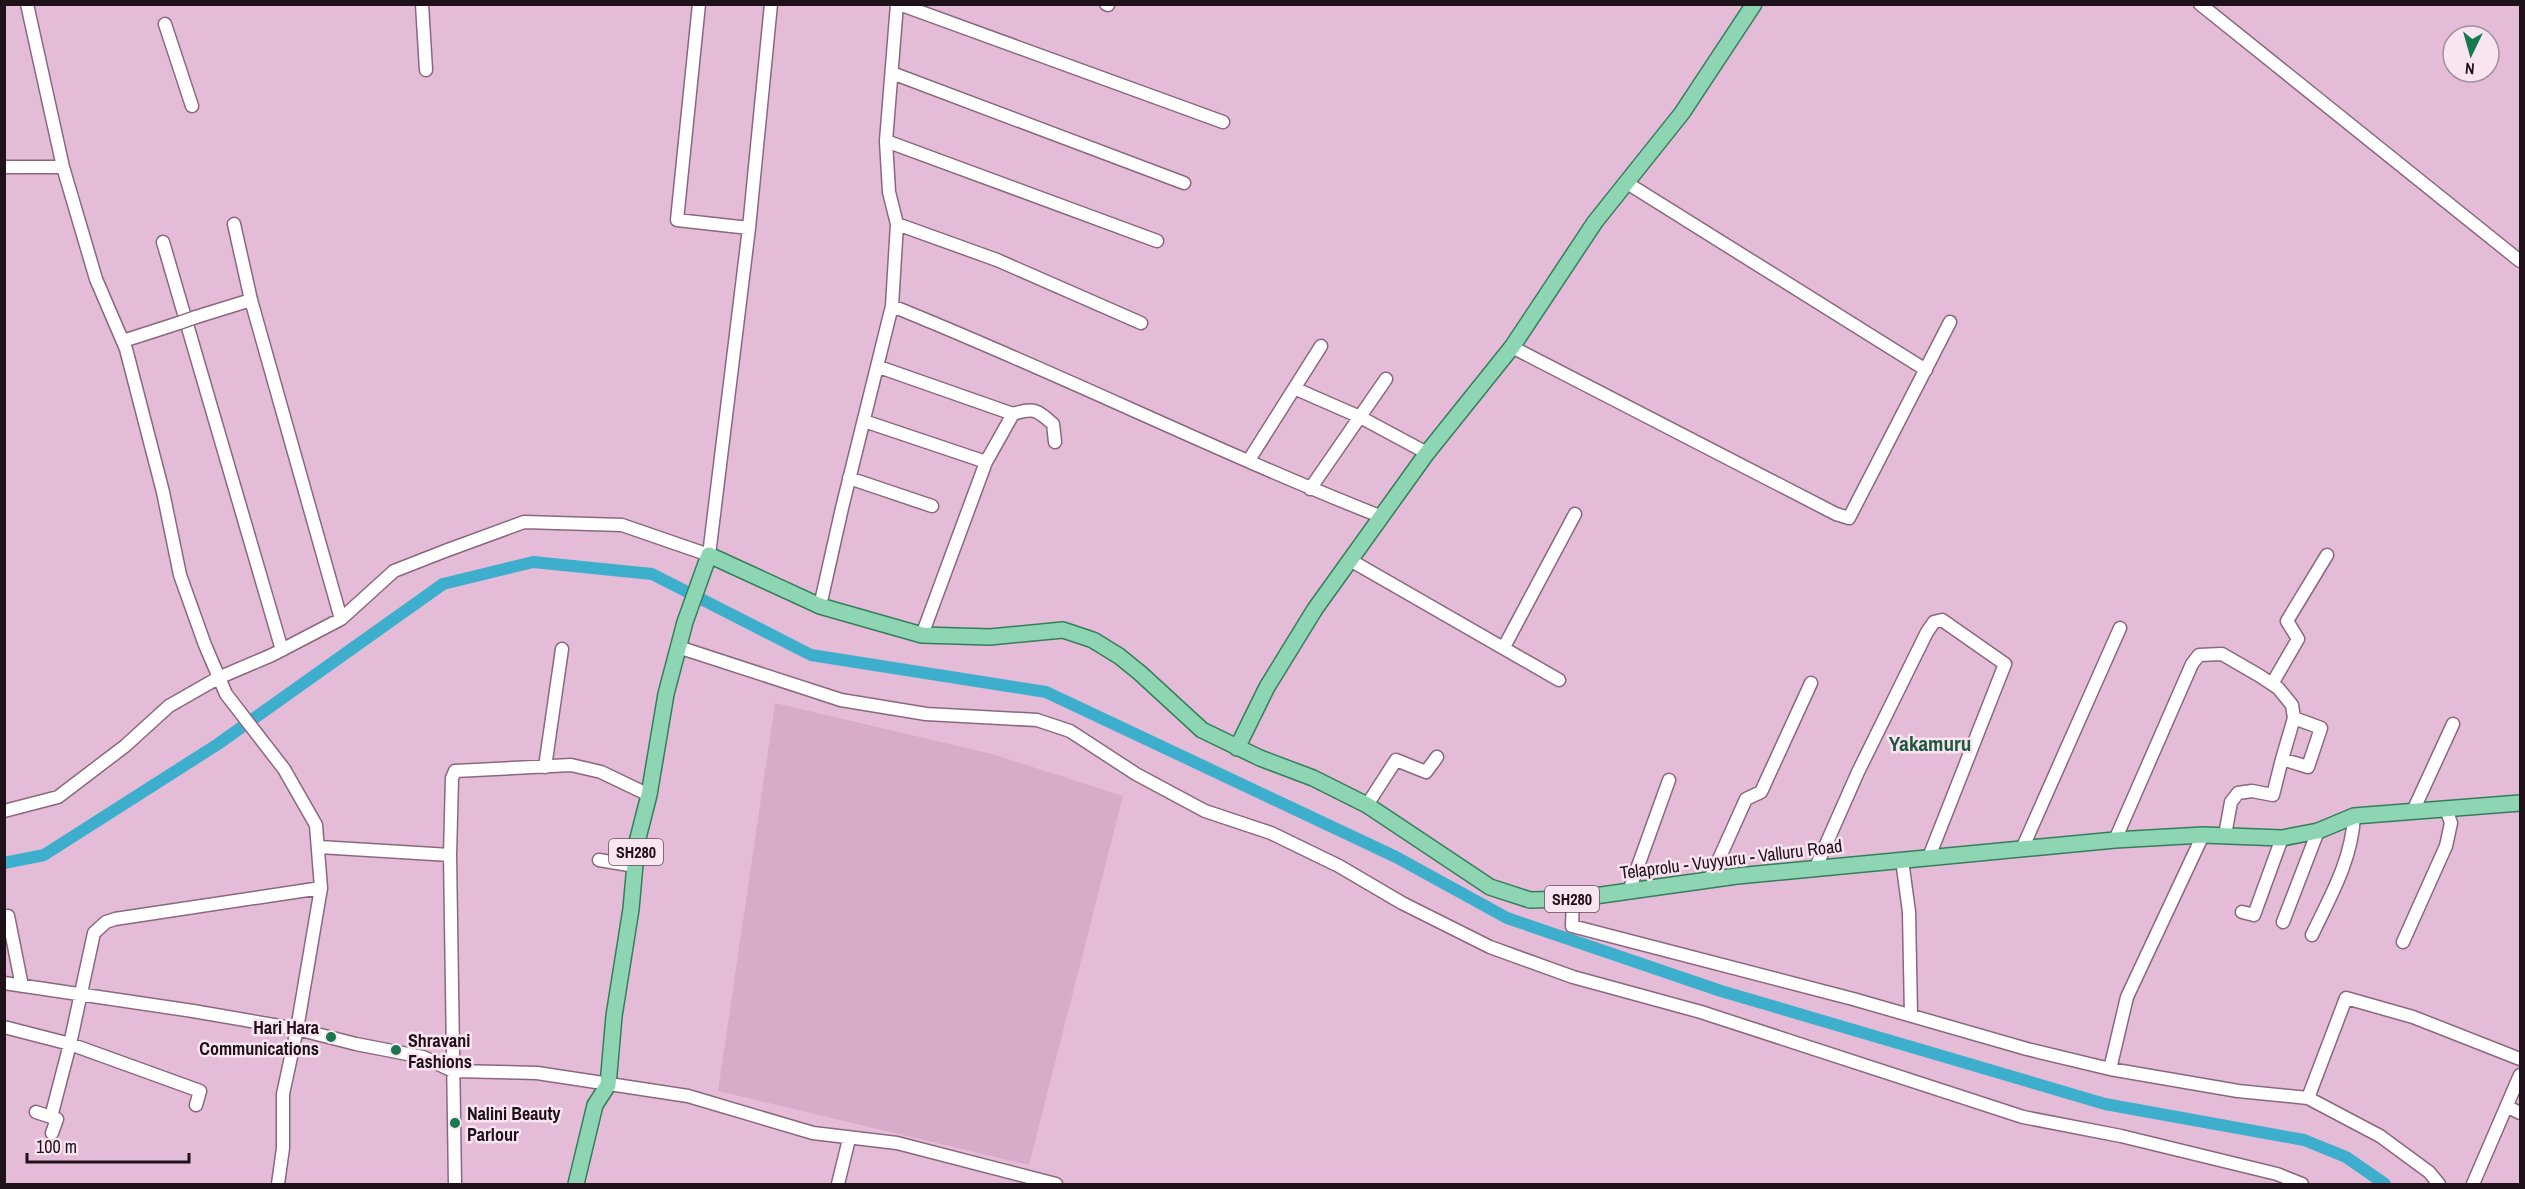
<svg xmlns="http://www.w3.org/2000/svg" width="2525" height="1189" font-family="'Archivo Narrow',sans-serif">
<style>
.built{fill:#d8acc9}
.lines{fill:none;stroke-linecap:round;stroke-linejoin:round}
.canal{stroke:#3dafcd;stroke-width:12}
.minor-casing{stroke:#8b677f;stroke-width:15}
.major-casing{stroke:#357e5c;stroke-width:18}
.minor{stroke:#fff;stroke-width:12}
.major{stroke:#8dd5b3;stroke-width:15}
.minor-bridge-casing{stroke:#8b677f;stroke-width:15;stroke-linecap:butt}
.minor-bridge{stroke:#fff;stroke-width:12}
.poi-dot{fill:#17774e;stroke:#f9e4f1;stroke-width:2}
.labels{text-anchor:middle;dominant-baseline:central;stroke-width:5;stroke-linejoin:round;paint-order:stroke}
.shield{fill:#f9e4f1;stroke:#60505a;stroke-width:1.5}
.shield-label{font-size:16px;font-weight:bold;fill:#1e111a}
.street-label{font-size:18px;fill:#1e111a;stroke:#f9e4f1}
.poi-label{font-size:18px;font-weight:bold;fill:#1e111a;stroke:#f9e4f1;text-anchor:start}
.quarter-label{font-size:21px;font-weight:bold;fill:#1d5a3d;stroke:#f9e4f1}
</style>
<rect width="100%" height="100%" fill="#e5bcd7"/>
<!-- built -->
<path class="built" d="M775 703 992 754 1123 796 1029 1165 718 1091Z"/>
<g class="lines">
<!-- canal -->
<path class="canal" d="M4 863 44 855 218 744 443 584 533 562 652 574 811 655 1046 692 1396 857 1507 918 1721 991 2105 1104 2304 1140 2346 1157 2385 1184"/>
<!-- minor casing -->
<g class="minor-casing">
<path id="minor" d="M422 4 426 70
M699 4 677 220 749 228
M899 4 1223 122
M1106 4 1108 5
M2200 4 2520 261
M165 24 192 106
M892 73 1184 183
M886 141 1157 241
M4 167H63
M1627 183 1926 370
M234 224 251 300 341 619
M897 224 997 260 1141 323
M163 242 282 650
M892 306C1057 372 1217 452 1382 517
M196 317 251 300
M123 341 179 323
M1512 347 1836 514 1849 518 1950 322
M879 367 1013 414
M1296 389 1360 417 1427 453
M864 421 986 462
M1249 460 1321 346
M849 478 932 506
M1310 489 1386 379
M1350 560 1559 680
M820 606 842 508 892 306 897 224 889 192 886 141 897 4
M922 635 986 462 1013 414C1034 407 1037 410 1053 424L1055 442
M678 647 841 700 926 714 1037 720 1070 731 1136 774 1205 811 1271 833 1339 866 1402 903 1490 947 1573 977 1701 1012 2023 1117 2121 1136 2277 1174 2302 1184
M1504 647 1575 514
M2272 684 2298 639 2287 621 2327 555
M2282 759 2294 718
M545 767 562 649
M1367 805 1396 760 1426 772 1437 757
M4 811 58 797 125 746 169 706 218 678 272 655 341 619 394 571 445 551 524 522 622 525 709 555 749 228 771 4
M2413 811 2453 724
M2115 840 2192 664 2199 655 2222 654 2260 676 2278 688 2292 705 2294 718 2321 728 2308 767 2282 759 2273 795 2252 791 2238 793 2231 802 2225 835
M319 847 450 855
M2022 849 2120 628
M599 860 635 866
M1902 860 1909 912 1911 1016
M1816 867 1858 772 1927 632 1934 622 1942 620 2005 664 1929 857
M1710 879 1746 799 1761 792 1811 683
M1629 891 1669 780
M1573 899 1572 926 1853 999 2027 1049 2110 1069 2238 1091 2308 1098 2380 1136 2429 1172 2439 1184
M2242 912 2254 915 2282 838
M8 916 22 986
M2283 922 2318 831
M2312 935C2330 897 2352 860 2354 816
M2403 942 2446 846 2451 823 2446 809
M4 983 193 1011 297 1029 321 888 316 825 284 769 226 694 205 645 180 575 163 492 126 349 96 279 63 167 27 4
M4 1027 70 1044 51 1117 36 1112
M2110 1069 2127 997 2203 835
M2308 1098 2346 998 2413 1017 2520 1059
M196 1105 200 1091 70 1044 94 933 106 922 115 919 321 888
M2508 1107 2520 1113
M51 1117 57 1119 52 1133
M278 1184 283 1148V1094L297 1029 356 1044 423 1057 453 1071 537 1073 688 1096 813 1133 897 1143 1056 1184
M455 1184 450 855 452 778 455 771 571 765 601 772 649 795
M838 1184 849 1139
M2473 1184 2520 1075"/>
</g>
<!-- major casing -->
<g class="major-casing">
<path id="major" d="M1237 748 1267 687 1315 609 1427 453 1512 347 1595 222 1682 113 1754 4
M576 1184 595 1105 608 1085 614 1016 631 909 637 842 649 795 666 694 685 622 709 555 820 606 922 635 990 637 1063 630 1093 640 1119 656 1140 673 1202 730 1260 758 1313 778 1367 805 1490 887 1530 900 1573 899 1737 876 2115 840 2203 835 2282 838 2318 831 2354 816 2520 803"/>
</g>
<!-- minor -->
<use href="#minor" class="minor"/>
<!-- major -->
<use href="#major" class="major"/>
<!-- minor-bridge casing -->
<g class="minor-bridge-casing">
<path id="minor-bridge" d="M179 323 196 317"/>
</g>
<!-- minor-bridge -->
<use href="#minor-bridge" class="minor-bridge"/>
</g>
<!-- markers -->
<g class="poi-dot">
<circle cx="331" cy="1037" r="6"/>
<circle cx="396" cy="1050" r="6"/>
<circle cx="455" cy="1123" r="6"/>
</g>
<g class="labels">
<!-- shield labels -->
<g class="shield">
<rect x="609" y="839" width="54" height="26" rx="4.5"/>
<rect x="1545" y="886" width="54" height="26" rx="4.5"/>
</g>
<g class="shield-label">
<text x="636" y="852">SH280</text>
<text x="1572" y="899">SH280</text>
</g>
<!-- street labels -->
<g class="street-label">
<text transform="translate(1731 859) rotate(-7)">Telaprolu - Vuyyuru - Valluru Road</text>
</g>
<!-- poi labels -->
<g class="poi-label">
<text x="319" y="1027" text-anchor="end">Hari Hara<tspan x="319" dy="21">Communications</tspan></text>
<text x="408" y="1040">Shravani<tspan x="408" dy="21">Fashions</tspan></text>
<text x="467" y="1113">Nalini Beauty<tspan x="467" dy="21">Parlour</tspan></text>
</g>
<!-- quarter labels -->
<g class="quarter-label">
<text x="1930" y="743">Yakamuru</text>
</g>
</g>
<!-- border -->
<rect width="2525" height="1189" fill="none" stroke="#1e111a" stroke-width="12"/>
<!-- north arrow -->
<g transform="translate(2471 54) rotate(185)"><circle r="28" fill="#f9e4f1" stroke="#a1909b" stroke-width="1.5"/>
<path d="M0-4.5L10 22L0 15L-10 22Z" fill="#17774e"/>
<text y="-9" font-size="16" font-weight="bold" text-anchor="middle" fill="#1e111a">N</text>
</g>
<!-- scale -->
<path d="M27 1153v9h162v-9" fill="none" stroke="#1e111a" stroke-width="3"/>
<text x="36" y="1153" font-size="18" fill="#1e111a" stroke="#f9e4f1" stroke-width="4.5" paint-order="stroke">100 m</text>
</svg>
